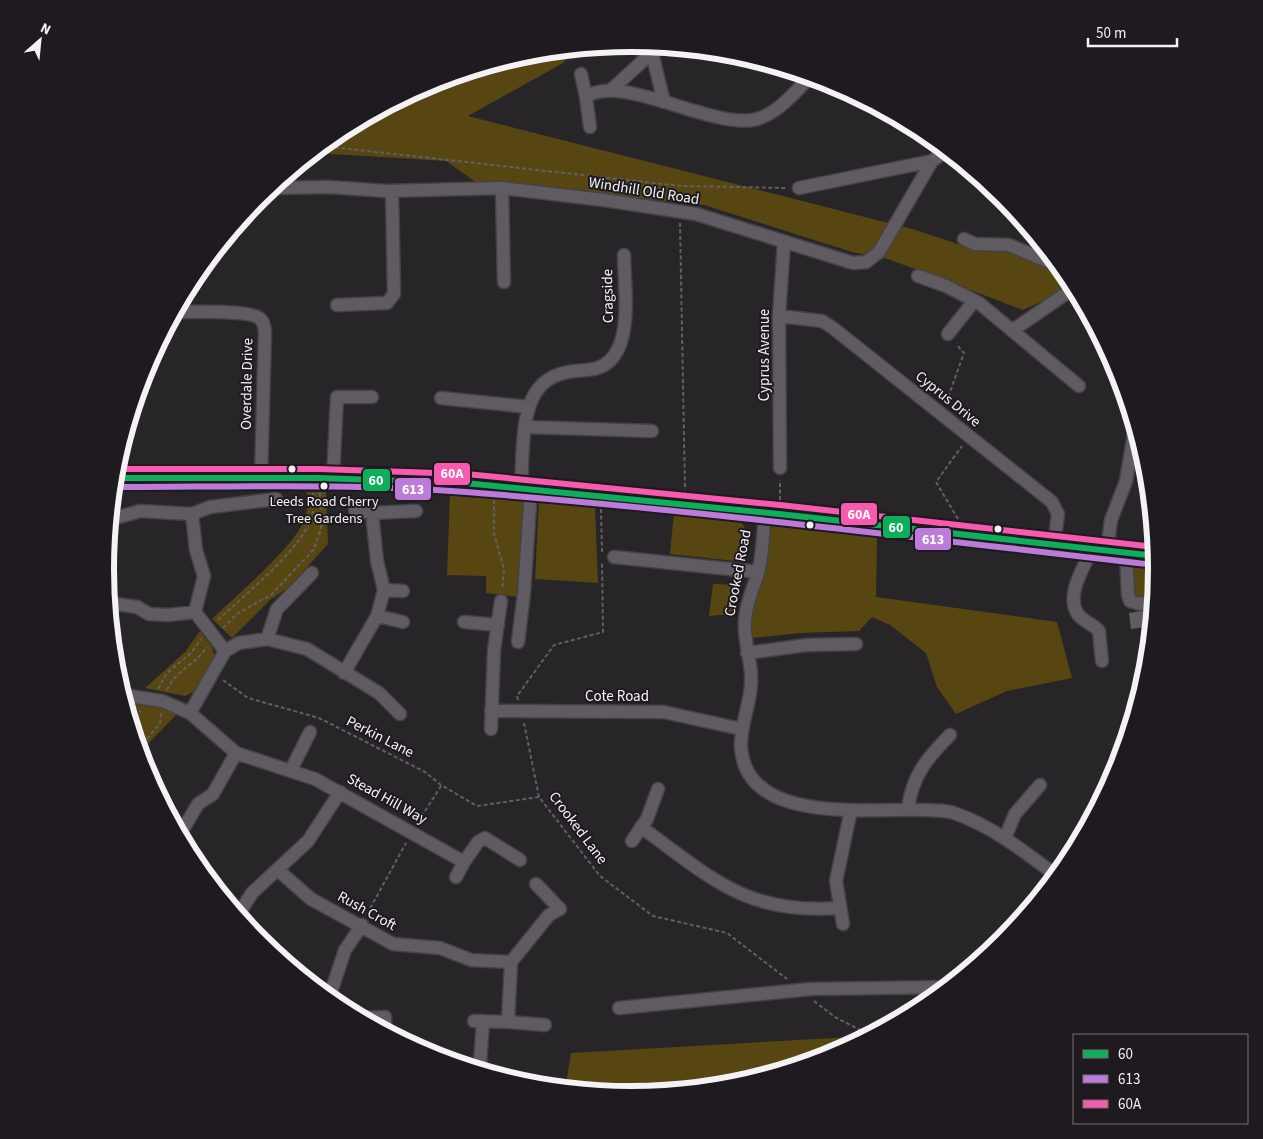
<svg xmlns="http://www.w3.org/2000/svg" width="1263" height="1139" font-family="'Source Sans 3',sans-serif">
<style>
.green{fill:#584612}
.building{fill:#5f5d60}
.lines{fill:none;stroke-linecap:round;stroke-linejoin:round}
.minor-casing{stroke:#444344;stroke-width:15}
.major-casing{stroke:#444344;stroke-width:19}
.path{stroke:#625f64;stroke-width:2;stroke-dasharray:4 2.5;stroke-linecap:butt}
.minor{stroke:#605b63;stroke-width:12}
.major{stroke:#625b64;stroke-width:16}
.bus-1-casing{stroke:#1e1a1f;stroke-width:10}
.bus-2-casing{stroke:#1e1a1f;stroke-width:10}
.bus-3-casing{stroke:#1e1a1f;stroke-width:10}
.bus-1{stroke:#0daf5c;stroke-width:6}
.bus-2{stroke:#bd7bd9;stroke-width:6}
.bus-3{stroke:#f75aaf;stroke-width:6}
.bus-dot{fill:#f4f2f5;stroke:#1e1a1f;stroke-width:2}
.labels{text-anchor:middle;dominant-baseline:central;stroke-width:4;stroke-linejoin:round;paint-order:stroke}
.bus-label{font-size:14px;fill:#f4f2f5;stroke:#1e1a1f}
.street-label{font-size:15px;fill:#f4f2f5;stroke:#1e1a1f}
.rim{fill:none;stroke:#f4f2f5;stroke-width:6}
.line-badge{stroke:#1e1a1f;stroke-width:2}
.badge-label{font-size:14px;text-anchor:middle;font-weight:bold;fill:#fff}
</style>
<rect width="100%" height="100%" fill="#272528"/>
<!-- green -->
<path class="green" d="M576 49 563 63 468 116 912 229 964 246 1013 252 1066 278 1057 294 1023 310 888 259 852 252 704 205 477 183 446 161 314 153 340 132 431 84 529 54Z
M307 492H326L328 544 290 586 270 600 232 638 212 619C234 597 300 543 306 515 308 508 307 499 307 492Z
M450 494 523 500 517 597 486 593V576L447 575Z
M539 501 595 506 598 583 535 579Z
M674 512 740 520 747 532 744 562 670 554Z
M772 524 877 536 876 597 1057 622 1072 678 1007 691 956 714 937 687 926 653 890 625 872 617 859 631 800 633 752 638 748 613 766 572Z
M1129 565 1157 568 1154 598 1132 599Z
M713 584 738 585 731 614 709 616Z
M200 631 212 647 215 658 193 692 185 696 145 688 185 652Z
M126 704 167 708 176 715 140 752Z
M852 1037 859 1041 832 1055 734 1085 632 1095 526 1084H566L571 1053Z"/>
<!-- building -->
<path class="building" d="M1153 609 1152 626 1131 629 1129 613Z"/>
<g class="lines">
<!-- minor casing -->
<g class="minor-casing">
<path id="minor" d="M652 53 664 102
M581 74 586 97
M611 90 659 46
M590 127 586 97C620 73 708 127 753 120 777 115 794 93 810 77
M272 188 329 187 386 191 502 188 604 200 696 214 853 263 866 262 879 252 932 161 946 151
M502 188 504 282
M799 188 932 161
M964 239 975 244 1009 245 1059 266
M918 276 946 286 979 303 1079 386
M337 305 387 303 394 294 392 191
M176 312C191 312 249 310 259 318 264 321 264 326 265 332L261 477
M779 316 822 321 833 328 1052 502 1058 514 1054 545
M1013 330 1074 288
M948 334 974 301
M441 398 529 407
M525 427 652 431
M780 468 779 316 784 242
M333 478 337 397H372
M521 488C523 461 520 410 539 388 551 373 569 371 587 370 638 367 624 289 624 255
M355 510 372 513 416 511
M765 513C763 533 763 554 758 573 753 589 746 603 745 620 743 642 753 663 751 684 750 706 740 725 741 748 747 827 874 807 927 810 936 811 946 810 954 813 992 826 1025 852 1057 876
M192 514 196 550 204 576 195 612 225 651
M116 518 140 511 192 514 210 507 276 499
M1092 549C1084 567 1066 594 1077 613 1082 621 1093 624 1099 631L1102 661
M1107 551 1111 520 1126 481 1135 428
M1126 553 1128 595 1130 601 1140 604 1154 601
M614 557 758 572
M384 590 403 591
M109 603 137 607 149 614 168 615 195 612
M377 616 403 622
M464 622 498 625
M267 639 277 609 312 573
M518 642 524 593 531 489
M747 653 807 645 856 644
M344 673 377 616 384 590 377 561 372 513
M123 695 162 701 190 713 236 753 315 779 464 862 478 842 485 838 520 860
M491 711 664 712 741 729
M190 713 225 651 239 643 267 639 307 649 379 693 400 714
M491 729 494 650 501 601
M291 770 310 732
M908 809C912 776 927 758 950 735
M641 827C711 878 747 915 839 908
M178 832 182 831 198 804 213 794 236 753
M1005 838 1015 814 1040 785
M632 841 647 819 658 789
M278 870 311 899 393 944 440 948 471 960 511 962
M456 877 464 862
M536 884 560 909 549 915 511 962 508 1022 545 1025
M238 915 252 893 308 841 340 792
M843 924 836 881 851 810
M329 998 345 950 362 925
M619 1008 811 989 948 987
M361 1018 385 1017V1031
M474 1021 508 1022
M480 1064 483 1021"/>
</g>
<!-- major casing -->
<g class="major-casing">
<path id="major" d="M115 478H319L465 483 779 514 1156 556"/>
</g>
<!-- path -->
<path class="path" d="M322 146 681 186 786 188
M680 223 685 490
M191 283 192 301
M946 403 964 353 956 344
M494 500V534L504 569 502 589
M780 500V480
M601 509 602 552
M958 519 936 482 962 446
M218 620C244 595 306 547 313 512 314 506 314 499 313 493
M223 628 238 613 271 595 314 549 321 529 320 492
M223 680 248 698 319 718 425 772 441 785 477 806 539 797
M158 689 167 673 191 653 201 639
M167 690C177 669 194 666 207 647
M518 700 517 696 554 645 603 632 602 562
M131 722 141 711
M524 723 539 797 600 876 653 916 727 933 787 979
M139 749 160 723 161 713
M418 822 441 786
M367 914 406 843
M814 1001 835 1017 870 1035"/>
<!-- minor -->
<use href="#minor" class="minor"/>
<!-- major -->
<use href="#major" class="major"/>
<!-- bus-1 casing -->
<g class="bus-1-casing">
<path id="bus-1" d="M115 478H319L465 483 779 514 1156 556"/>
</g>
<!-- bus-2 casing -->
<g class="bus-2-casing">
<path id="bus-2" d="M115 487C232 487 350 483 466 492 696 510 926 539 1155 565"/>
</g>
<!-- bus-3 casing -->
<g class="bus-3-casing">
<path id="bus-3" d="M116 469H319L466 474 780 505 1155 547"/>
</g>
<!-- bus-1 -->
<use href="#bus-1" class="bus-1"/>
<!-- bus-2 -->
<use href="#bus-2" class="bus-2"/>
<!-- bus-3 -->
<use href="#bus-3" class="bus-3"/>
</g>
<!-- markers -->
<g class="bus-dot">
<circle cx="292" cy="469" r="4.5"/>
<circle cx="324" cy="486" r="4.5"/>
<circle cx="810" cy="525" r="4.5"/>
<circle cx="998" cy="529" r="4.5"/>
</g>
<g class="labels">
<!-- bus labels -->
<g class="bus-label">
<text x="324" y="502">Leeds Road Cherry<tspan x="324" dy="17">Tree Gardens</tspan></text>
</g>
<!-- street labels -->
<g class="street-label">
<text transform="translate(644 191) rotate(9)">Windhill Old Road</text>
<text transform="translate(608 296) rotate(-91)">Cragside</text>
<text transform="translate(764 355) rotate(-90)">Cyprus Avenue</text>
<text transform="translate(247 384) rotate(-89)">Overdale Drive</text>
<text transform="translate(948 399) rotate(39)">Cyprus Drive</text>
<text transform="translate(738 573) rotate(-79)">Crooked Road</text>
<text x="617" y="696">Cote Road</text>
<text transform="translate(380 737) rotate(27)">Perkin Lane</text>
<text transform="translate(387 799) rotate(29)">Stead Hill Way</text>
<text transform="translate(578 828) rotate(53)">Crooked Lane</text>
<text transform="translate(367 911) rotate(29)">Rush Croft</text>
</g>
</g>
<!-- crop -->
<path d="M0 0H1263V1139H0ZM114 569a517 517 0 1 1 1034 0a517 517 0 1 1-1034 0Z" fill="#1e1a1f" fill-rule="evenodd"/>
<path class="rim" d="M114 569a517 517 0 1 1 1034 0a517 517 0 1 1-1034 0Z"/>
<g class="line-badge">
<rect x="433" y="462" width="38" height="24" rx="5" fill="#f75aaf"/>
<rect x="362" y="468" width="29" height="24" rx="5" fill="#0daf5c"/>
<rect x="394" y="477" width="38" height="24" rx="5" fill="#bd7bd9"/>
<rect x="840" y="502" width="38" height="24" rx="5" fill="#f75aaf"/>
<rect x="882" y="515" width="29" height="24" rx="5" fill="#0daf5c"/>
<rect x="914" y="527" width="38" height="24" rx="5" fill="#bd7bd9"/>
</g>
<g class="badge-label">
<text x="452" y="478">60A</text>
<text x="376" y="485">60</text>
<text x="413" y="494">613</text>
<text x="859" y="519">60A</text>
<text x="896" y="532">60</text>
<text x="933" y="544">613</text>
</g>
<!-- legend -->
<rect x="1073" y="1034" width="175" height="90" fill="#1e1a1f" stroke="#747075"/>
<rect x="1083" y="1050" width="25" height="8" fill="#0daf5c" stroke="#747075"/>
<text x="1118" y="1059" font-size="15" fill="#f4f2f5">60</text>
<rect x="1083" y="1075" width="25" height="8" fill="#bd7bd9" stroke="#747075"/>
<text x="1118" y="1084" font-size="15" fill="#f4f2f5">613</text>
<rect x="1083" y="1100" width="25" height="8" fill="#f75aaf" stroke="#747075"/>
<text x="1118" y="1109" font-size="15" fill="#f4f2f5">60A</text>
<!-- north arrow -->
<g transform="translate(40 40) rotate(27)" stroke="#1e1a1f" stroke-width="4" paint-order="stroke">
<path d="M0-4L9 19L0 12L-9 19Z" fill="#f4f2f5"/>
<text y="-8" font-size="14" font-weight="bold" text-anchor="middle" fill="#f4f2f5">N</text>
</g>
<!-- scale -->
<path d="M1088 38v8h89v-8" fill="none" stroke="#f4f2f5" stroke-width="2.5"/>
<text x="1096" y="38" font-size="15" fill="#f4f2f5" stroke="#1e1a1f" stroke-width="4" paint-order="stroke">50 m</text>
</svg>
